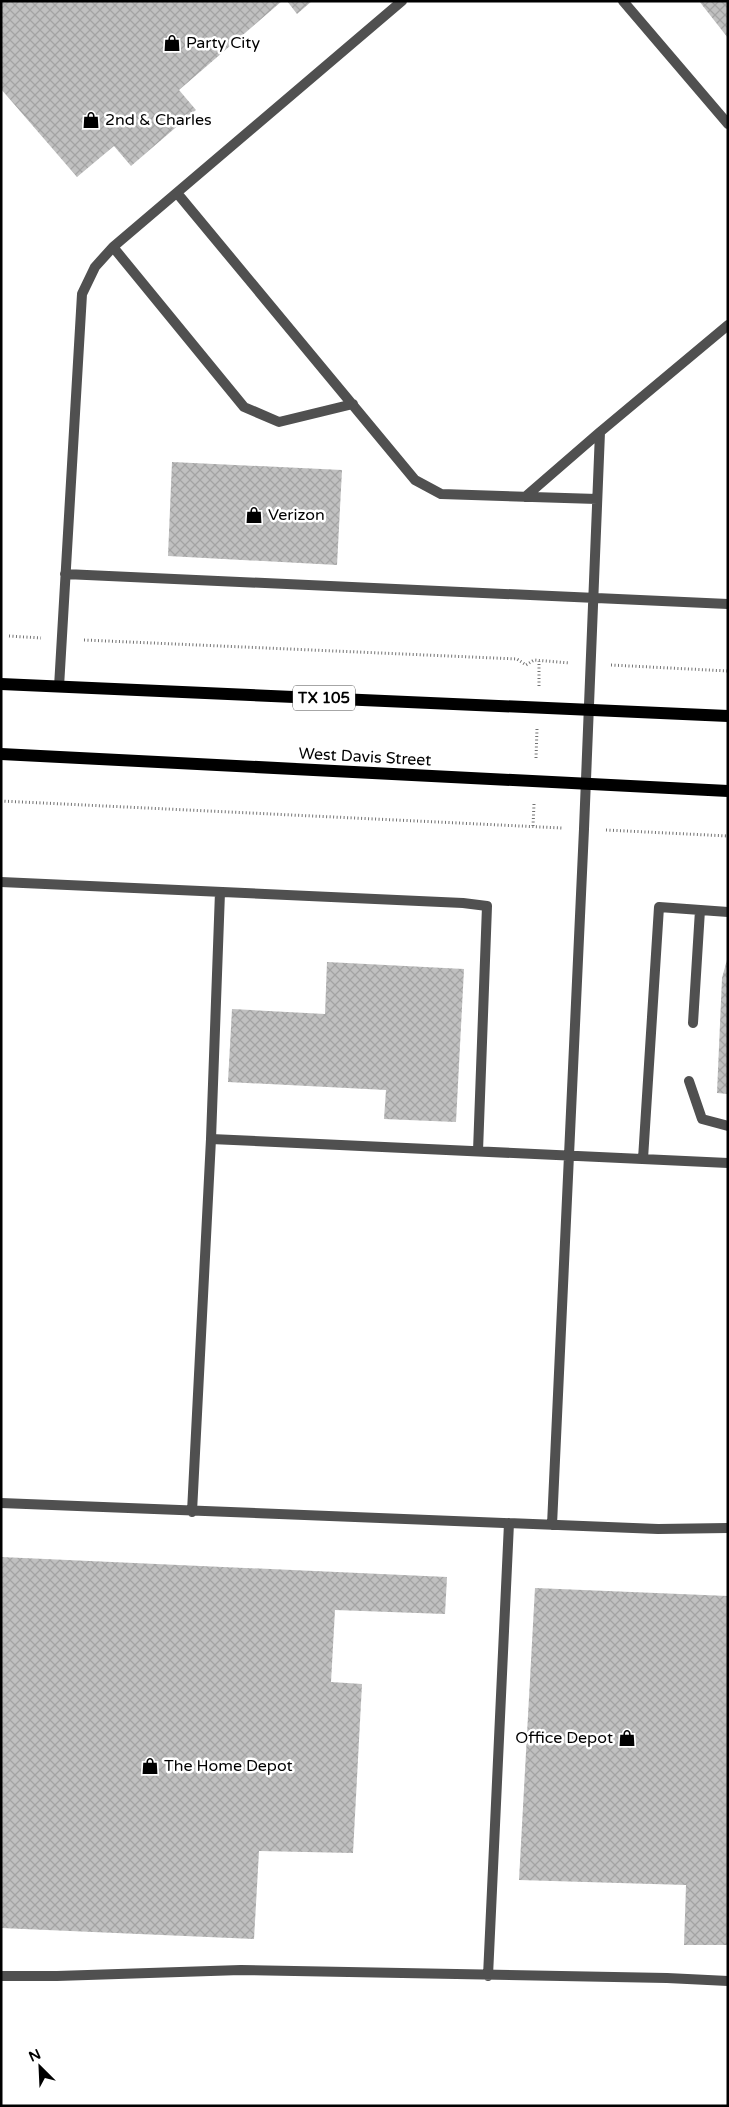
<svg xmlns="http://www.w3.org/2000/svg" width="729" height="2107" font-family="'Varela Round',sans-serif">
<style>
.building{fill:url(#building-cross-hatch)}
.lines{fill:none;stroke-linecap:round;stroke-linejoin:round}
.path{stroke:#727272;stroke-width:3;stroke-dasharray:1 2.5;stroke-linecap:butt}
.service{stroke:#505050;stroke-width:10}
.primary{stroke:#000;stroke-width:12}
.labels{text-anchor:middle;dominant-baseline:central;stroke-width:5;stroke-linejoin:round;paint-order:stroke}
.shield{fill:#fff;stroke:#4c4c4c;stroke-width:1}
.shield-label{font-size:15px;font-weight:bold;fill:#000}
.poi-label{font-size:16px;fill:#000;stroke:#fff;text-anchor:start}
.street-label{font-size:16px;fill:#000;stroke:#fff}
</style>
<defs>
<pattern id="building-cross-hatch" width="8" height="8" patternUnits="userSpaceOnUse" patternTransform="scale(1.25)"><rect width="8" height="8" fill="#c0c0c0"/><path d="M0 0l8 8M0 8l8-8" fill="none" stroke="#a3a3a3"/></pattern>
</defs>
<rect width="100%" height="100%" fill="#fff"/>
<!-- building -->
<path class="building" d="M1 1H282L179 90 196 110 131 166 114 146 77 177 1 89Z
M287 1H312L297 14Z
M699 1H728V38Z
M172 462 342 470 337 565 168 556Z
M727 960 728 1094 717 1093 722 978Z
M327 962 464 969 456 1122 384 1119 386 1090 228 1082 232 1009 325 1014Z
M1 1557 447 1577 445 1614 335 1610 331 1682 362 1684 353 1853 259 1851 254 1939 1 1928Z
M535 1588 728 1596V1945H684L686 1885 519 1880Z"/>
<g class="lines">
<!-- path -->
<path class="path" d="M9 636 41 638
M84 640 517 659 526 665 534 660 570 663
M611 665 728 671
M539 686V661
M536 758 537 729
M1 801 562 828
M533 826 534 804
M606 830 728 836"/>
<!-- service -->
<path class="service" d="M623 1 728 124
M177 193 415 480 441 494 597 499
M113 247 244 407 279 422 353 404
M525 497 600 432
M65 574 728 604
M59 687 82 294 95 267 113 247 402 1
M1 882 463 903 487 906 478 1151
M693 1023 700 910
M689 1081 702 1119 728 1126
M211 1139 220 892
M643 1159 659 907 728 912
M1 1503 658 1529 728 1528
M192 1512 211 1139 728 1163
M552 1525 584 829 600 432 728 325
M1 1976H57L241 1970 667 1978 728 1981
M488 1976 509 1523"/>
<!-- primary -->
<path class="primary" d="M1 684 728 716
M1 754 728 791"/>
</g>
<!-- icons -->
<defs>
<g id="shop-bare" transform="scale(1.35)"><path d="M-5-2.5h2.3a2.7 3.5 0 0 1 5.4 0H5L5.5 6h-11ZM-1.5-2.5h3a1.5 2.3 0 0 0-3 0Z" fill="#000" stroke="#fff" stroke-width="2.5" paint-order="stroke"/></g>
</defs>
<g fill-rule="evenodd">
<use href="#shop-bare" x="172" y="43"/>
<use href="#shop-bare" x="91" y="120"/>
<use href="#shop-bare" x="254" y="515"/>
<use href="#shop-bare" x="627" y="1738"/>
<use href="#shop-bare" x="150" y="1766"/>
</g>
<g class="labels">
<!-- shield labels -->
<rect class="shield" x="293" y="685.5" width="62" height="25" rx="4"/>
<g class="shield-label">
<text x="324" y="698">TX 105</text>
</g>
<!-- poi labels -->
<g class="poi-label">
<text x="186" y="43">Party City</text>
<text x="105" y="120">2nd &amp; Charles</text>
<text x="268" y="515">Verizon</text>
<text x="613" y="1738" text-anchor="end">Office Depot</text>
<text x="164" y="1766">The Home Depot</text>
</g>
<!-- street labels -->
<g class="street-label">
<text transform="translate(365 757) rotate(3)">West Davis Street</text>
</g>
</g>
<!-- border -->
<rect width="729" height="2107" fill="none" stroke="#000000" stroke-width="5"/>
<!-- north arrow -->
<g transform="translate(40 2067) rotate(336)" stroke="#ffffff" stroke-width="4" paint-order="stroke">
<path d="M0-4L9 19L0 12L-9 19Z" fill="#000000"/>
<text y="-8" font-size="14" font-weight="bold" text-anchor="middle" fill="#000000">N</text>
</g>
</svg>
